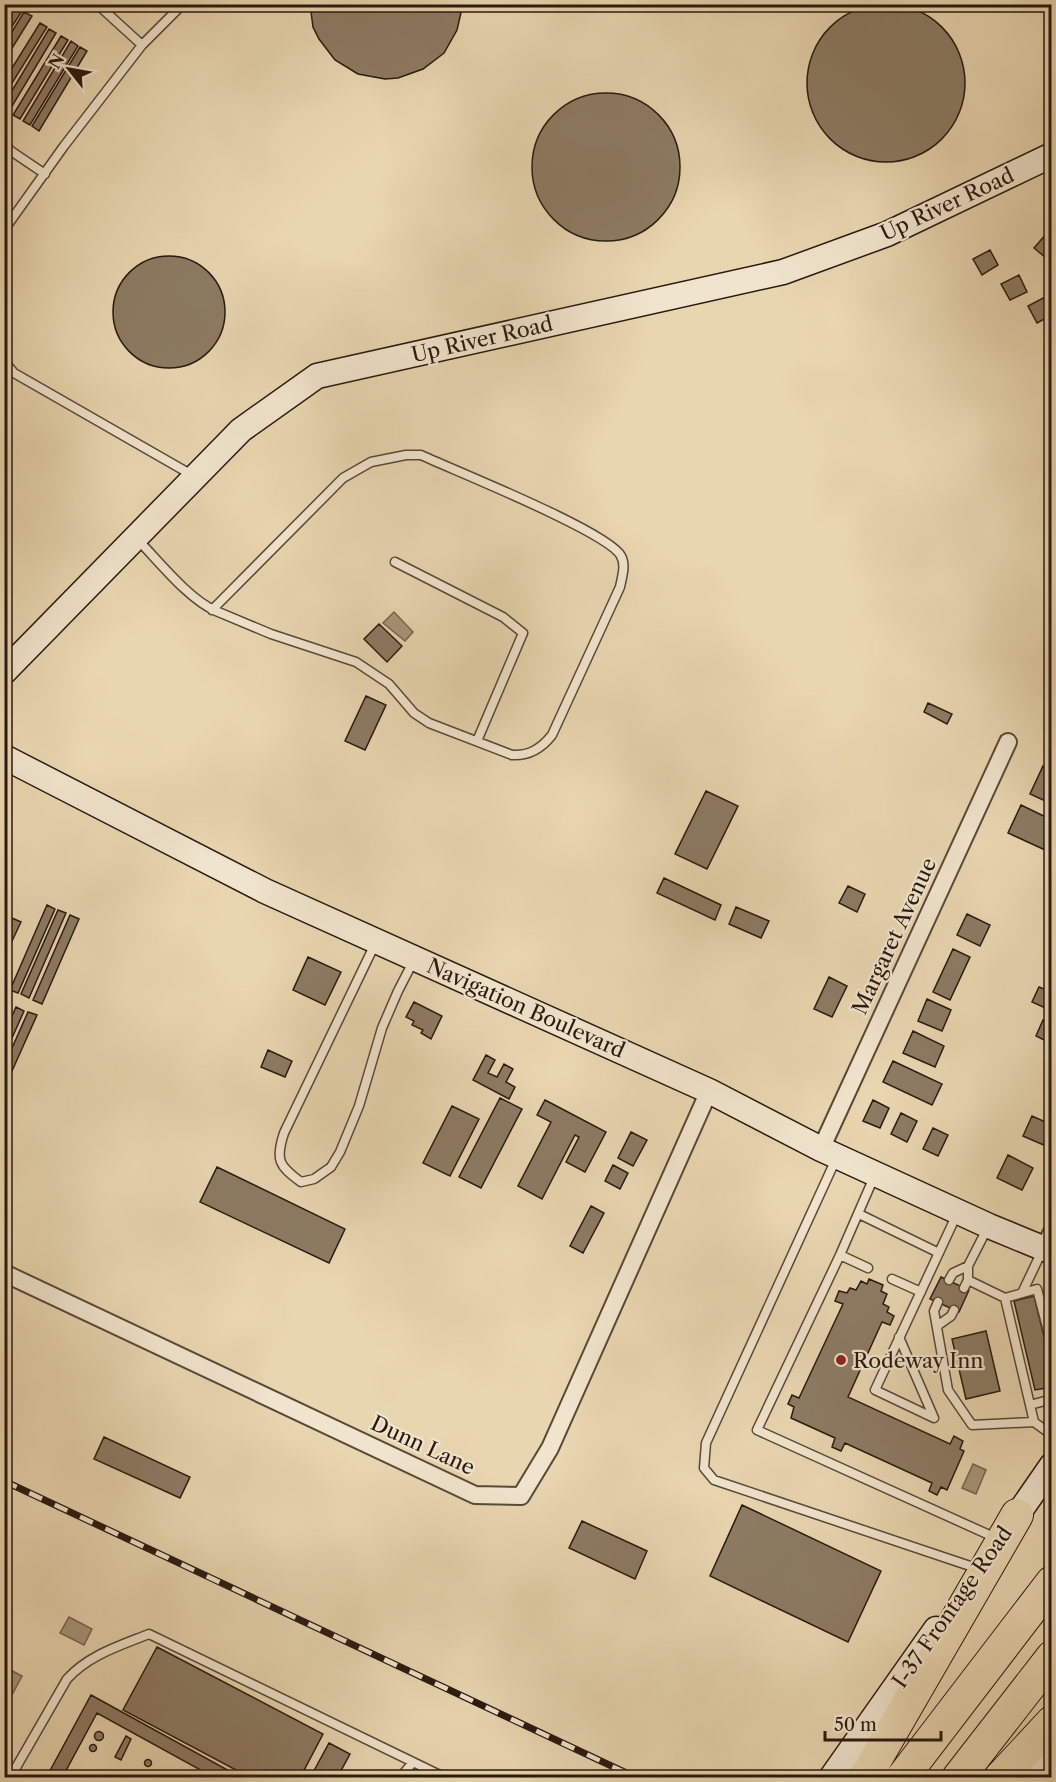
<svg xmlns="http://www.w3.org/2000/svg" width="1056" height="1782" font-family="'Libre Caslon Text',serif">
<style>
.water{fill:#a7967a;stroke:#756450;stroke-width:1.5}
.building{fill:#8c7b63;stroke:#291910;stroke-width:1.5}
.lines{fill:none;stroke-linecap:round;stroke-linejoin:round}
.lane-casing{stroke:#594838;stroke-width:11}
.street-casing{stroke:#594838;stroke-width:20}
.secondary-casing{stroke:#291910;stroke-width:27}
.highway-casing{stroke:#291910;stroke-width:34}
.lane{stroke:#f0e4cc;stroke-width:8}
.street{stroke:#f0e4cc;stroke-width:16}
.secondary{stroke:#f0e4cc;stroke-width:24}
.highway{stroke:#e8d6b0;stroke-width:32}
.rail-casing{stroke:#291910;stroke-width:7}
.rail{stroke:#f0e4cc;stroke-width:4.5;stroke-dasharray:14;stroke-linecap:butt}
.poi-dot{fill:#8f2418;stroke:#f0e4cc;stroke-width:2}
.labels{text-anchor:middle;dominant-baseline:central;stroke-width:4.5;stroke-linejoin:round;paint-order:stroke}
.street-label{font-size:21px;fill:#291910;stroke:#f0e4cc}
.poi-label{font-size:21px;fill:#291910;stroke:#f0e4cc;text-anchor:start}
</style>
<rect width="100%" height="100%" fill="#e8d6b0"/>
<filter id="stains"><feTurbulence type="fractalNoise" baseFrequency=".00333" numOctaves="4"/><feColorMatrix values="0 0 0 0 .2 0 0 0 0 .09 0 0 0 0 .02 0 0 0 .5 -.17"/></filter>
<radialGradient id="worn" r=".72"><stop offset=".6" stop-color="#630" stop-opacity="0"/><stop offset="1" stop-color="#630" stop-opacity=".3"/></radialGradient>
<!-- water -->
<path class="water" d="M394 612 413 632 405 641 383 623Z
M973 1464 986 1470 976 1494 962 1488Z
M69 1617 92 1629 84 1645 60 1633Z
M5 1667 22 1676 12 1695 5 1690Z"/>
<!-- building -->
<path class="building" d="M807 83a79 79 0 1 1 158 0a79 79 0 1 1-158 0Z
M4 4 11 5 4 16Z
M310 4H463L457 30 444 53 423 69 398 78 385 79 358 74 335 60 319 39 313 27Z
M15 7 22 11 4 39V23Z
M24 12 32 16 4 61V45Z
M40 23 47 27 4 96V81Z
M49 29 56 33 8 113 4 110V104Z
M61 36 68 40 20 119 13 115Z
M71 41 78 46 30 125 23 121Z
M80 47 87 51 39 131 32 126Z
M532 167a74 74 0 1 1 148 0a74 74 0 1 1-148 0Z
M1047 233 1052 236V263L1034 248Z
M990 250 998 265 982 275 973 259Z
M113 312a56 56 0 1 1 112 0a56 56 0 1 1-112 0Z
M1019 275 1027 292 1010 300 1001 284Z
M1045 297 1052 310V315L1037 323 1028 306Z
M379 624 402 646 387 662 364 639Z
M366 696 386 705 365 750 345 741Z
M928 703 952 714 947 724 924 712Z
M1043 766 1052 770V804L1030 794Z
M706 791 738 806 707 869 675 854Z
M1021 805 1052 820V837L1045 850 1008 833Z
M664 878 721 905 715 920 657 893Z
M848 886 865 894 857 912 839 903Z
M47 905 55 909 18 993 10 990Z
M736 907 769 921 761 938 729 924Z
M58 910 66 913 29 998 21 994Z
M967 914 990 925 980 946 957 935Z
M5 915 21 922 4 958V917Z
M70 915 79 919 42 1004 33 1000Z
M953 949 970 957 950 1000 933 992Z
M308 957 341 972 325 1005 293 990Z
M829 977 847 986 832 1017 814 1009Z
M1039 987 1052 992V1011L1032 1002Z
M927 999 951 1010 942 1031 918 1021Z
M414 1002 442 1016 431 1039 421 1033 423 1030 412 1025 414 1021 406 1017Z
M4 1003 11 1006 4 1021Z
M16 1007 24 1011 4 1056V1034Z
M28 1012 37 1015 4 1089V1066Z
M1043 1020 1052 1024V1044L1036 1036Z
M913 1031 944 1046 935 1067 903 1053Z
M268 1050 292 1061 285 1077 261 1067Z
M486 1055 495 1060 488 1073 497 1077 504 1064 513 1069 506 1082 515 1087 509 1099 473 1080Z
M893 1061 942 1084 932 1105 883 1082Z
M500 1098 522 1109 481 1188 459 1177Z
M545 1100 606 1132 585 1172 566 1162 579 1137 575 1135 542 1199 518 1186 551 1122 537 1115Z
M873 1100 889 1108 880 1128 863 1121Z
M452 1106 479 1119 450 1176 423 1163Z
M901 1113 917 1121 907 1142 891 1134Z
M1032 1116 1052 1125V1134L1046 1146 1023 1136Z
M933 1128 948 1135 938 1156 923 1149Z
M631 1132 647 1140 633 1166 618 1158Z
M1008 1155 1033 1168 1022 1190 997 1178Z
M613 1165 628 1173 620 1189 605 1181Z
M217 1167 345 1229 329 1263 200 1202Z
M591 1206 604 1213 583 1253 570 1246Z
M941 1277 969 1290 959 1312 930 1299Z
M869 1279 883 1285 881 1291 887 1294 883 1304 889 1307 887 1312 894 1316 890 1325 882 1322 848 1397 950 1444 954 1436 963 1441 960 1449 964 1451 947 1490 941 1487 937 1495 929 1491 932 1483 845 1443 841 1451 832 1447 835 1438 791 1418 794 1407 788 1404 792 1395 799 1398 843 1304 835 1301 839 1291 847 1293 850 1288 856 1290 861 1281 867 1284Z
M1034 1296 1052 1369V1387L1035 1390 1014 1301Z
M986 1331 1000 1391 966 1399 952 1339Z
M104 1437 190 1477 180 1498 94 1459Z
M742 1505 881 1571 848 1642 710 1576Z
M582 1521 647 1551 635 1579 569 1548Z
M157 1647 323 1734 300 1778H251L123 1710Z
M91 1695 242 1778H215L97 1713 62 1778H46Z
M94.5 1736a4.5 4.5 0 1 1 9 0a4.5 4.5 0 1 1-9 0Z
M126 1736 131 1739 121 1760 115 1757Z
M329 1743 350 1754 337 1778H310Z
M89.5 1748a3.5 3.5 0 1 1 7 0a3.5 3.5 0 1 1-7 0Z
M144.5 1763a3.5 3.5 0 1 1 7 0a3.5 3.5 0 1 1-7 0Z
M79 1771 92 1777V1778H80L76 1775Z"/>
<g class="lines">
<!-- lane casing -->
<g class="lane-casing">
<path id="lane" d="M142 45 183 4
M4 143 11 151 45 174
M4 230 64 146 142 45 97 4
M4 361 14 373 192 475
M136 538C158 560 188 599 216 611L271 634 356 662 389 684 414 713 429 723 512 755C529 756 541 749 552 735L620 587C622 577 626 565 621 556 609 532 453 470 421 455H406L371 462 343 478 212 610
M395 562 503 617 523 633 477 741
M375 944 284 1133C275 1160 279 1166 301 1182L314 1179 331 1167 340 1152 359 1106 382 1028 398 991 414 960
M836 1159 706 1443 704 1468 714 1480 979 1569
M874 1177 840 1255 757 1430 996 1538
M859 1214 939 1253
M840 1255 868 1268
M892 1279 921 1292
M949 1280 953 1273 968 1266
M968 1280 1005 1298
M964 1288 968 1280V1266L987 1229
M1022 1293 1042 1251
M938 1302 934 1311 948 1390 972 1425 1034 1422
M937 1326 951 1316 954 1310
M899 1337 934 1418 875 1390 957 1214
M1052 1346 1037 1289 1005 1298 1034 1422 1052 1435
M1051 1368H1052
M1030 1405 1052 1399
M10 1778 67 1679C89 1655 119 1646 149 1634L446 1778
M400 1778 413 1762"/>
</g>
<!-- street casing -->
<g class="street-casing">
<path id="street" d="M821 1149 1008 742
M1044 1248 1052 1232
M4 1273 475 1495 521 1496 550 1448 709 1091"/>
</g>
<!-- secondary casing -->
<g class="secondary-casing">
<path id="secondary" d="M4 672 241 430 317 376 783 272 887 234 1052 155
M4 757 265 891 709 1091 821 1149 989 1226 1052 1252
M1007 1530 1052 1465
M831 1778 936 1629
M1035 1778 1052 1759"/>
</g>
<!-- highway casing -->
<g class="highway-casing">
<path id="highway" d="M865 1778 1017 1515
M902 1778 1052 1582
M958 1778 1052 1657
M1000 1778 1052 1722"/>
</g>
<!-- lane -->
<use href="#lane" class="lane"/>
<!-- street -->
<use href="#street" class="street"/>
<!-- secondary -->
<use href="#secondary" class="secondary"/>
<!-- highway -->
<use href="#highway" class="highway"/>
<!-- rail casing -->
<g class="rail-casing">
<path id="rail" d="M4 1481 637 1778"/>
</g>
<!-- rail -->
<use href="#rail" class="rail"/>
</g>
<!-- markers -->
<circle class="poi-dot" cx="841" cy="1360" r="6"/>
<g class="labels">
<!-- street labels -->
<g class="street-label">
<text transform="translate(947 204) rotate(-25)">Up River Road</text>
<text transform="translate(482 339) rotate(-13)">Up River Road</text>
<text transform="translate(894 936) rotate(-65)">Margaret Avenue</text>
<text transform="translate(526 1008) rotate(24)">Navigation Boulevard</text>
<text transform="translate(423 1445) rotate(25)">Dunn Lane</text>
<text transform="translate(952 1607) rotate(-55)">I-37 Frontage Road</text>
</g>
<!-- poi labels -->
<g class="poi-label">
<text x="853" y="1360">Rodeway Inn</text>
</g>
</g>
<!-- margin -->
<rect width="1056" height="1782" fill="none" stroke="#e8d6b0" stroke-width="24"/>
<rect x="6" y="6" width="1044" height="1770" fill="none" stroke="#291910" stroke-width="3"/>
<rect x="12" y="12" width="1032" height="1758" fill="none" stroke="#291910" stroke-width="1.5"/>
<!-- north arrow -->
<g transform="translate(69 69) rotate(301)" stroke="#f0e4cc" stroke-width="4.5" paint-order="stroke">
<path d="M0-4.5L10 22L0 15L-10 22Z" fill="#291910"/>
<text y="-9" font-size="16" font-weight="bold" text-anchor="middle" fill="#291910">N</text>
</g>
<!-- scale -->
<path d="M825 1731v9h116v-9" fill="none" stroke="#291910" stroke-width="3"/>
<text x="834" y="1731" font-size="18" fill="#291910" stroke="#f0e4cc" stroke-width="4.5" paint-order="stroke">50 m</text>
<rect width="100%" height="100%" filter="url(#stains)"/>
<rect width="100%" height="100%" fill="url(#worn)"/>
</svg>
